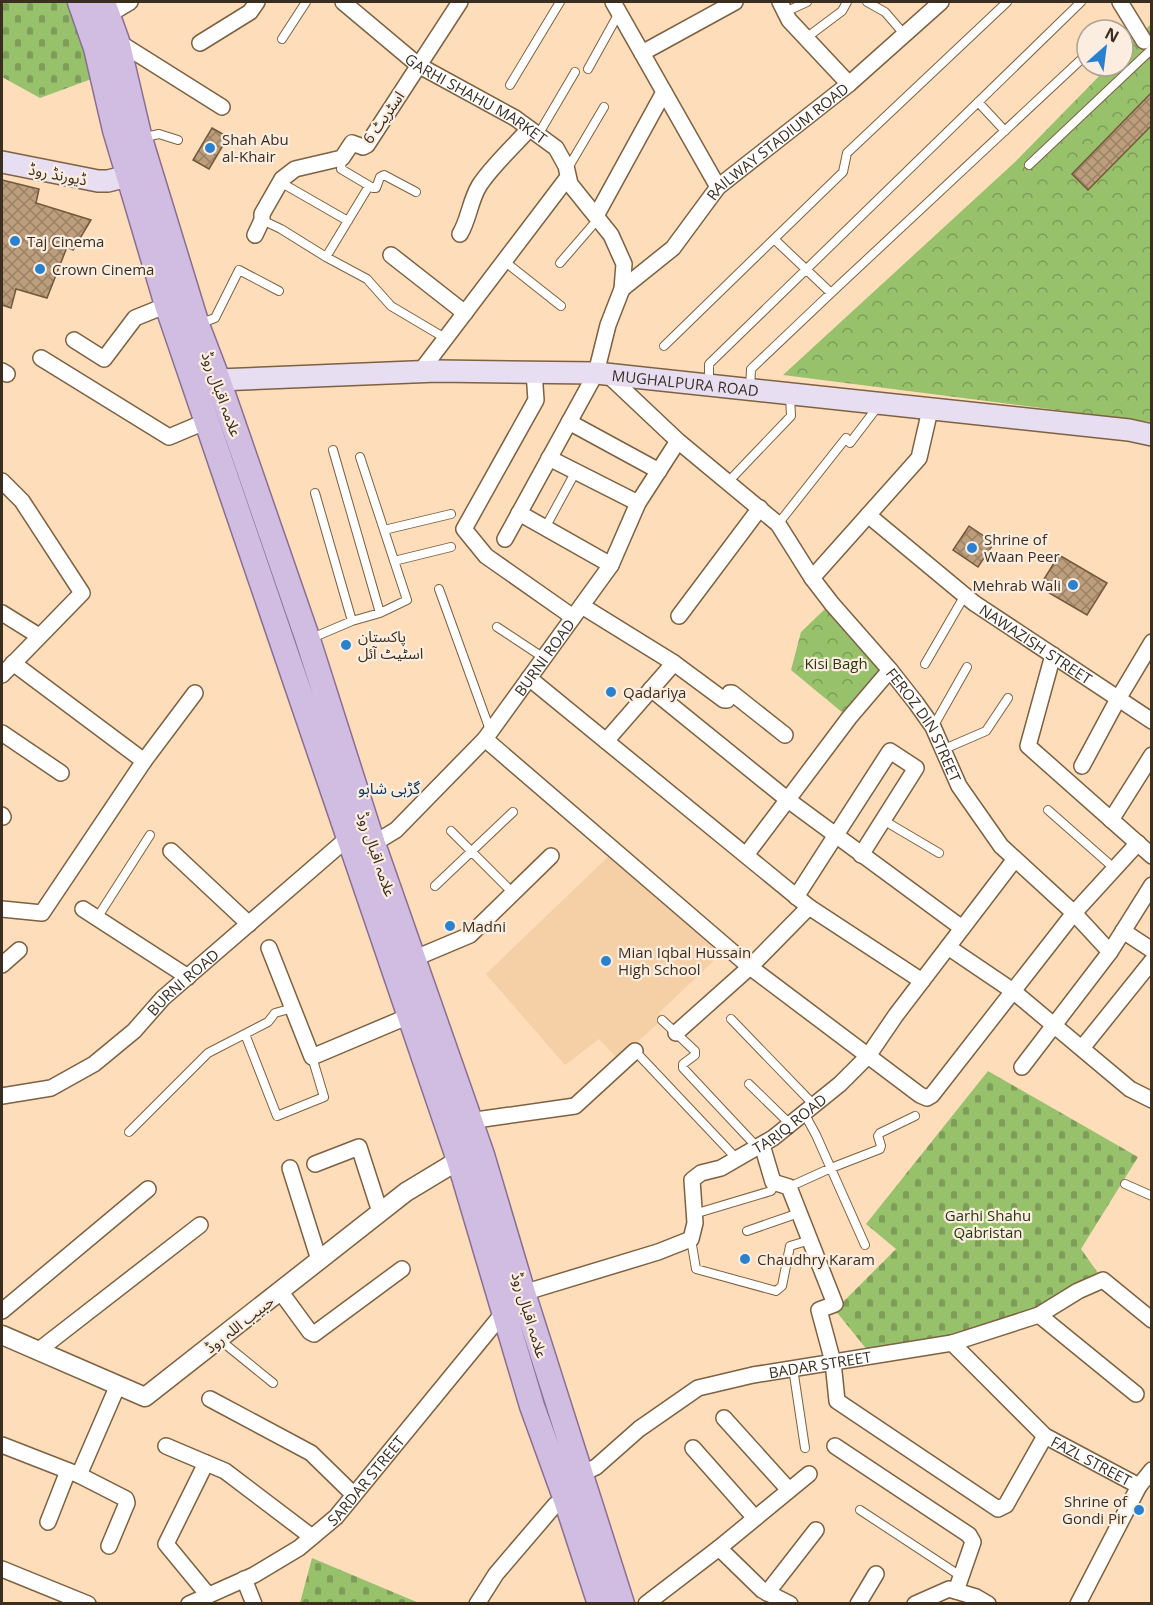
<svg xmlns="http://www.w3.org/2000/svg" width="1153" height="1605" font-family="'Open Sans','Noto Sans Arabic',sans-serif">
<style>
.built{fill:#f5d0a7}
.forest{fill:url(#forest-crowns)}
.cemetery{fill:url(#cemetery-stones)}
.building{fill:url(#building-cross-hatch);stroke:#735839;stroke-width:1.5}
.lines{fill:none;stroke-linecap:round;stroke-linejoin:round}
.service-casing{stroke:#7d6141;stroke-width:10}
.minor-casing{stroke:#7d6141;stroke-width:18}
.tertiary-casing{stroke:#7d6141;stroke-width:21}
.secondary-casing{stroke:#7d6141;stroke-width:24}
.primary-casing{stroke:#896e92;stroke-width:27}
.service{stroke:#fff;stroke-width:8}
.minor{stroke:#fff;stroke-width:15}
.tertiary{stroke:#fff;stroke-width:18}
.secondary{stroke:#e8def1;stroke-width:21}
.primary{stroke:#d1bce2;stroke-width:24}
.poi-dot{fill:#2981cf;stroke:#fbeee0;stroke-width:2}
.labels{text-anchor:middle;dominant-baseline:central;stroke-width:4.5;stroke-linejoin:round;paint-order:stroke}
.street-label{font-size:15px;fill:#3a2e20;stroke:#fbeee0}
.poi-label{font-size:15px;fill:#3a2e20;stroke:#fbeee0;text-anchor:start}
.park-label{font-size:15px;fill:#273812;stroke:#fbeee0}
.neighbourhood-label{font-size:16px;fill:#0d375d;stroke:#fbeee0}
</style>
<defs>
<pattern id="forest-crowns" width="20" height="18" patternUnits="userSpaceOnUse" patternTransform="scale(1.5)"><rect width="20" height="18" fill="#98c16c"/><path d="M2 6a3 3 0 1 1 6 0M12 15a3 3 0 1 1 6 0" fill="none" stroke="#7d9d58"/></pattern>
<pattern id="cemetery-stones" width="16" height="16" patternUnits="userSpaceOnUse" patternTransform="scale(1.5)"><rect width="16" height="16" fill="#98c16c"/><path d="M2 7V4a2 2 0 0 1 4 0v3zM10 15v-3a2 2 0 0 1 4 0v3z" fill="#7d9d58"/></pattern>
<pattern id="building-cross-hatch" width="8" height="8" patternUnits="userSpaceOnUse" patternTransform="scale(1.5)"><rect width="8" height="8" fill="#bc9e7c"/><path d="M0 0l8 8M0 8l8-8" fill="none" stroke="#9a8165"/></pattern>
</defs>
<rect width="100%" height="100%" fill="#fdddba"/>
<!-- built -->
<path class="built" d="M614 851 727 948 659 1013 664 1018 618 1059 599 1039 565 1065 486 974Z"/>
<!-- forest -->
<path class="forest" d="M1151 24V422L783 375 1015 162 1109 66H1123V51Z
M827 607 890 670 849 718 791 670 801 632Z"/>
<!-- cemetery -->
<path class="cemetery" d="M2 2H71L97 77 40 98 2 77Z
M988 1071 1138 1157 1081 1249 1103 1280 1039 1315 872 1356 835 1310 896 1249 866 1224Z
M312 1558 419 1603H300Z"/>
<!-- building -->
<path class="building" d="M1152 92V125L1088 190 1072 174Z
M212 128 228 137 209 169 193 160Z
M2 180 39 189 36 203 91 220 73 250 67 247 47 298 16 289 11 308 2 305Z
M969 526 994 543 978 567 953 550Z
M1059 555 1107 583 1087 615 1039 587Z"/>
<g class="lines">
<!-- service casing -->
<g class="service-casing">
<path id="service" d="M867 2 885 12 904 34
M785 12 807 2
M806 38 842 11 847 2
M282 39 306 2
M588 69 619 13
M510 85 560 2
M978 102 1005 131
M538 135 575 72
M141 138 159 134 178 140
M342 158 341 169 373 188H376L380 177 384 175 416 192
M1029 165 1152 49
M568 168 604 107
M280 182 348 221
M262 220 281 229 326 257 367 279 391 306 445 338
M326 257 369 186
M504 261 561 306
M560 263 598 219
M831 293 1087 54
M201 323 215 318 239 270 279 291
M664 346 774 239
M709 384V364L1081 2
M750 388 751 369 831 293 774 239 843 172 847 153 1007 2
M333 450 380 613
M728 482 791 416 790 396
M315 493 352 621
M778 524 846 438 850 443 879 405
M545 528 576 471
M384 530 451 514
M394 561 451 547
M439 589 490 730
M497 627 544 658
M312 638 352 621 380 613 407 600 360 457
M925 664 965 595
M933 727 967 667
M942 750 986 731 1008 698
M1048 810 1115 869
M883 820 939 853
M451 831 513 893
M435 886 513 812
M97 918 150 835
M731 1019 814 1105
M662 1020 695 1051V1055L683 1064V1068L757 1147
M245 1034 277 1116 324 1097 312 1057
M635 1051 737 1159
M749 1084 790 1124
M804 1113 816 1135 865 1245
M129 1132 208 1053 268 1022 275 1013 293 1008
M1125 1184 1152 1196
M789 1187 831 1168 880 1149 881 1146 878 1136 880 1133 915 1116
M694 1214 771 1191 776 1183
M747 1231 799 1213
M691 1239 696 1269 776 1291 782 1286 790 1246 810 1240
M220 1340 273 1383
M793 1368 805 1448
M860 1510 962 1577"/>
</g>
<!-- minor casing -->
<g class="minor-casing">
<g id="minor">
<path id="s1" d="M343 2 418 65 515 118 556 148 566 166 570 184 611 235 624 264 622 289 608 325 596 373 505 539"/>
<path d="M613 2 718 187"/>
<path d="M780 2 789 20 849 84"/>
<path d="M1120 2 1144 41"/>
<path d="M108 15 130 2"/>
<path d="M117 41 222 107"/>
<path d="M200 43 250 12 257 2"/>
<path d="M642 53 735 2"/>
<path d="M596 216 664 92"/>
<path d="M460 234C469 219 470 201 479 186 490 168 515 145 529 129"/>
<path d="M255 235 262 220V214L282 179 295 169 342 158 352 143 363 147 367 145 460 2"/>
<path d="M391 255 465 313"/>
<path id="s2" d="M622 289 673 248 718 187 849 84 941 2"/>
<path d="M74 340 104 359 135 318 167 305"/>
<path d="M41 358 169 437 207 421"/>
<path d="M2 371 7 374"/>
<path d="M420 372 568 177"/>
<path d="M534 372 536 400 464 529 486 556 573 617"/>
<path id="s3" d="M607 374 678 441 778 524 812 578 832 604 890 670 916 703 933 727 959 786 1001 846 1074 913 1110 952"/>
<path d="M569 422 659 471"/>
<path d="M549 458 638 503"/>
<path d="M2 481 22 501 82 593 2 675"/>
<path d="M519 513 611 565"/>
<path id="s4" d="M868 515 974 603 1152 721"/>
<path d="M812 578 919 458 930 410"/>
<path d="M582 606 674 663 724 700H727L730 693H732L785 735"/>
<path d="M2 613 39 636"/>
<path d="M679 616 760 508"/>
<path d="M1053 655 1028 746 1152 856"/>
<path d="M13 663 144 761"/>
<path d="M529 678 809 907 922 981"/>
<path d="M651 689 788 800 962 928"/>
<path d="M2 733 61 773"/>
<path d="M485 739 750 967 920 1095 927 1098 932 1095 1074 913 1138 843"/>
<path d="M606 741 674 663"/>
<path d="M1082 766 1118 699 1152 642"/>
<path d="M2 815 3 817"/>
<path d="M1111 820 1152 755"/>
<path id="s5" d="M373 844 396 830 485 739 611 565 638 503 678 441"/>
<path d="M171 851 249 924"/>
<path d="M746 855 849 718 890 670"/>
<path d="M796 897 890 751 916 768 861 855"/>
<path d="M2 909 42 913 144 761 195 693"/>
<path d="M83 909 188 977"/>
<path d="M1123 931 1152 950"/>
<path d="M948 947 1013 991 1130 1089 1152 1100"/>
<path d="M269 948 312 1057 409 1016"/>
<path d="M413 959 470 935 551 856"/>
<path d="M2 965 19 950"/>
<path d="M676 1033 750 967 809 907"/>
<path d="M1082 1048 1152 961"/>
<path d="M1022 1067 1110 952 1152 885"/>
<path id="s6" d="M2 1096 51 1088 94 1064 134 1031 163 998 349 837"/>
<path d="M469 1121 575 1106 635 1051"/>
<path d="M762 1145 773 1182 789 1187 835 1304 819 1310 833 1362 837 1401 998 1509 1006 1505 1045 1436"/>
<path d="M315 1164 359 1147 380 1212"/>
<path d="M290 1168 319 1260"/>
<path d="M280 1291 310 1332 314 1334 402 1269"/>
<path id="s7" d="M523 1293 658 1252 691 1239 695 1223 692 1180 701 1173 721 1168 773 1138 840 1084 868 1056 896 1015 1015 859"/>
<path d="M2 1311 148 1189"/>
<path d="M1039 1315 1136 1394"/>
<path id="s8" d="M952 1343 1045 1436 1139 1486 1078 1604"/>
<path d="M39 1350 200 1225"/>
<path d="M210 1399 311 1453 354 1495"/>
<path d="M724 1418 789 1490"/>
<path d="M2 1445 79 1475 126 1499 127 1503 109 1546"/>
<path d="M166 1446 225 1471 312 1537"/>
<path d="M835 1446 969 1535 973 1542 956 1591"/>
<path d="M693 1448 755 1518"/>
<path d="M206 1463 166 1544 208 1595"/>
<path id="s9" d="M581 1474 596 1467 639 1429 698 1388 753 1375 952 1343 1039 1315 1078 1291 1103 1280 1152 1320"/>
<path d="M79 1475 118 1385"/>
<path d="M1139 1486 1152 1470"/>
<path d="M48 1522 68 1471"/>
<path d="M719 1548 762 1590 790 1604"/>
<path d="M2 1569 88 1604"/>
<path d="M244 1579 254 1604"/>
<path d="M767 1593 816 1530"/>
<path id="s10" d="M189 1604 254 1575 299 1548 336 1517 504 1312"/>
<path d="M477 1604 496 1574 555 1505 566 1500"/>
<path d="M646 1604 719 1548 809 1474"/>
<path d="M858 1604 876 1574"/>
<path d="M915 1604 949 1589 976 1597 988 1604"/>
</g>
</g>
<!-- tertiary casing -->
<g class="tertiary-casing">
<path id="tertiary" d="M2 1335 145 1397 406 1192 459 1160 471 1157"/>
</g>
<!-- secondary casing -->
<g class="secondary-casing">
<g id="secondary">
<path d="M2 162 98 181H108L143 172"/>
<path id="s11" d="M218 380 437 371 596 373 1129 430 1152 435"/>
</g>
</g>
<!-- primary casing -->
<g class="primary-casing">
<path id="primary" d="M80 2 96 48 115 130 167 305 459 1160 532 1406 566 1500 600 1604
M103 2 117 41 140 139 197 325 218 380 308 640 373 844 482 1155 523 1293 622 1604"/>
</g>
<!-- service -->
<use href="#service" class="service"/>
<!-- minor -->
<use href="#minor" class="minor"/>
<!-- tertiary -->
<use href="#tertiary" class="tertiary"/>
<!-- secondary -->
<use href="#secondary" class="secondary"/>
<!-- primary -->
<use href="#primary" class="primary"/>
</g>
<!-- markers -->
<g class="poi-dot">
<circle cx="210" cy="148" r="6"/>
<circle cx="15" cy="241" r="6"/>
<circle cx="40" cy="269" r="6"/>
<circle cx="972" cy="548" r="6"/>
<circle cx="1073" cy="585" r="6"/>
<circle cx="346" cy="645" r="6"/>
<circle cx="611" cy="692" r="6"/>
<circle cx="450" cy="926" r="6"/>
<circle cx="606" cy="961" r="6"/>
<circle cx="745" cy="1259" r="6"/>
<circle cx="1139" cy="1510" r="6"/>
</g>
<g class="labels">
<!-- street labels -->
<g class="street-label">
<text stroke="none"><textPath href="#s1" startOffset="165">GARHI SHAHU MARKET</textPath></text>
<text transform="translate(383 117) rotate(-55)">اسٹریٹ 6</text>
<text stroke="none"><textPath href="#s2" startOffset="216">RAILWAY STADIUM ROAD</textPath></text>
<text transform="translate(58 174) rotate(11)">ڈیورنڈ روڈ</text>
<text stroke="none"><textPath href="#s11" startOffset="468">MUGHALPURA ROAD</textPath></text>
<text transform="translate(222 394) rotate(70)">علامہ اقبال روڈ</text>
<text stroke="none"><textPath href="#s4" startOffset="212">NAWAZISH STREET</textPath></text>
<text stroke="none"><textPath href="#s5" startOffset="255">BURNI ROAD</textPath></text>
<text stroke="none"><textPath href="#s3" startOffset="477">FEROZ DIN STREET</textPath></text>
<text transform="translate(377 854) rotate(71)">علامہ اقبال روڈ</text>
<text stroke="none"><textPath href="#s6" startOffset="220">BURNI ROAD</textPath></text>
<text stroke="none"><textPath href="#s7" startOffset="350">TARIQ ROAD</textPath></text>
<text transform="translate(530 1315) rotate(73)">علامہ اقبال روڈ</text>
<text transform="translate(239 1324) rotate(-38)">حبیب اللہ روڈ</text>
<text stroke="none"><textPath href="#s9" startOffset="270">BADAR STREET</textPath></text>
<text stroke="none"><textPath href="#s8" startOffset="184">FAZL STREET</textPath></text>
<text stroke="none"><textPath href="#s10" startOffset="219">SARDAR STREET</textPath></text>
</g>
<!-- poi labels -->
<g class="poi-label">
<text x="222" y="139">Shah Abu<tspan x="222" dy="17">al-Khair</tspan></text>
<text x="27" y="241">Taj Cinema</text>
<text x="52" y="269">Crown Cinema</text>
<text x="984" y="539">Shrine of<tspan x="984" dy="17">Waan Peer</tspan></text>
<text x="1061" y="585" text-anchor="end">Mehrab Wali</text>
<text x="358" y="636">پاکستان<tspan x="358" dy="17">اسٹیٹ آئل</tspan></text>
<text x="623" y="692">Qadariya</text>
<text x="462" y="926">Madni</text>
<text x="618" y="952">Mian Iqbal Hussain<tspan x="618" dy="17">High School</tspan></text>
<text x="757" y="1259">Chaudhry Karam</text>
<text x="1127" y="1501" text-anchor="end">Shrine of<tspan x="1127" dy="17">Gondi Pir</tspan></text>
</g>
<!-- park labels -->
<g class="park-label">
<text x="836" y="663">Kisi Bagh</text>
<text x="988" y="1215">Garhi Shahu<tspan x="988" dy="17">Qabristan</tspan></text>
</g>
<!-- neighbourhood labels -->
<g class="neighbourhood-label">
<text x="389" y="788">گڑہی شاہو</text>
</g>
</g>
<!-- border -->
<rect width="1153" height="1605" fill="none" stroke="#3a2e20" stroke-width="6"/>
<!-- north arrow -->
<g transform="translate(1105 48) rotate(28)"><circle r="28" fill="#fbeee0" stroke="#aea193" stroke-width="1.5"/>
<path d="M0-4.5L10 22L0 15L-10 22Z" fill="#2981cf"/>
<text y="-9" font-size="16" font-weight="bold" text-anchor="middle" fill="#3a2e20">N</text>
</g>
</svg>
